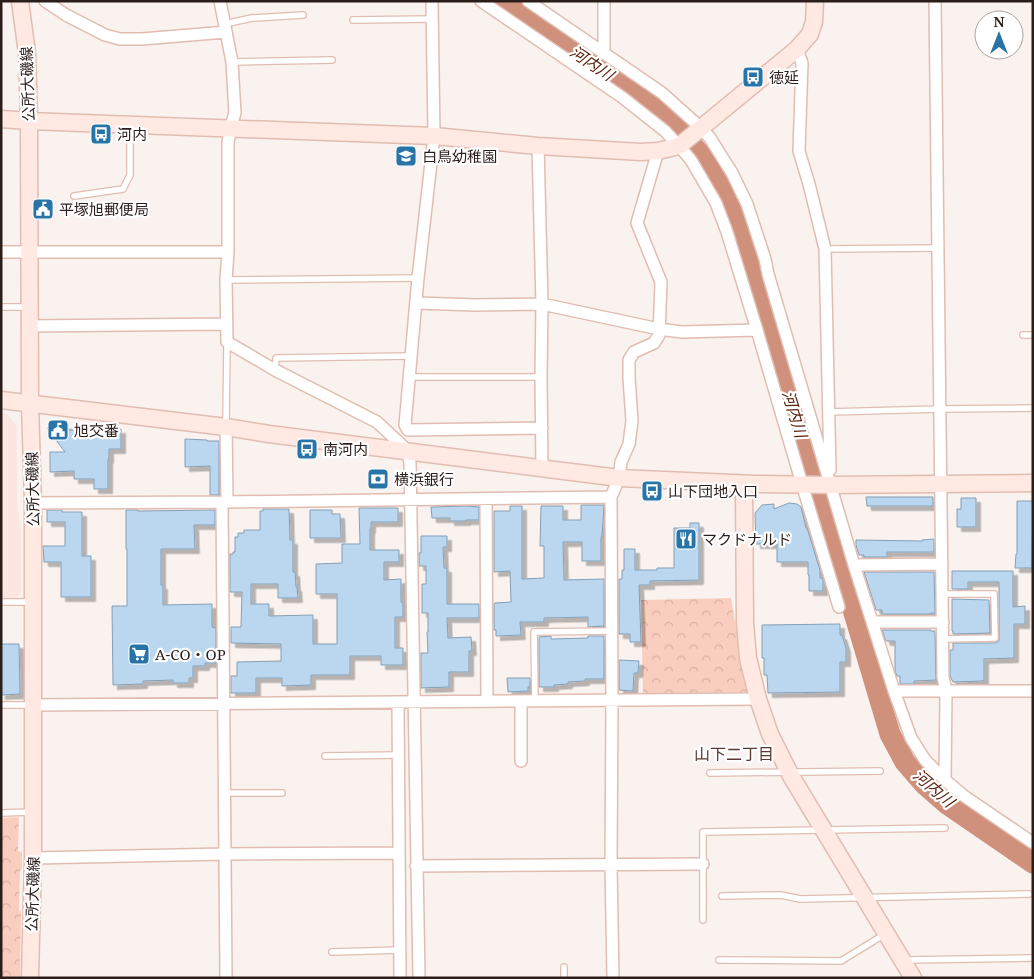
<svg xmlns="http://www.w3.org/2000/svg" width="1034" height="979" font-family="'Noto Serif','Noto Sans JP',serif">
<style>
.built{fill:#fae7e1}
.park{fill:url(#park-crowns)}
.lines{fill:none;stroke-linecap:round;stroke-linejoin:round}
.river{stroke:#cf907c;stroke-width:21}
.building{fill:#bad7ef;stroke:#849fb6;filter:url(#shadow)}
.lane-casing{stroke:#e1bdb1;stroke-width:8}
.street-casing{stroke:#e1bdb1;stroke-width:14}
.secondary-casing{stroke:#e1bdb1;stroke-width:19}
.lane{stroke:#fff;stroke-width:5.5}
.street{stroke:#fff;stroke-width:11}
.secondary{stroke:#ffe9e2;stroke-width:16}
.labels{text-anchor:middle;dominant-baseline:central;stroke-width:4.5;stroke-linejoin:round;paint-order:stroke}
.poi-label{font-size:15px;fill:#2b1d19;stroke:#fff;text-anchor:start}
.street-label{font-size:15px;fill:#2b1d19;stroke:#fff}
.water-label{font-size:16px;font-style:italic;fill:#5a210d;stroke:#fff}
.neighbourhood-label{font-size:16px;fill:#583a31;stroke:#fff}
</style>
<defs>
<pattern id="park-crowns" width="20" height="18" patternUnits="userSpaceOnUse" patternTransform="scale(1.25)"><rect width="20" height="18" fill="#facebf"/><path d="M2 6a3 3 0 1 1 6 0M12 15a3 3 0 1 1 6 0" fill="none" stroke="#d6b0a4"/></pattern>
<filter id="shadow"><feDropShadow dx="4.5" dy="4.5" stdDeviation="0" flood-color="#0004"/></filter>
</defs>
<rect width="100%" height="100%" fill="#f9f2ef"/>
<!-- built -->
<path class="built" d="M1 413 7 414 17 426V502L21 531V594L16 598H1Z"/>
<!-- park -->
<path class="park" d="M731 598 747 692 643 694 641 600Z
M19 817 18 851 22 852V868L20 871 19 910 21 911 20 978H1V818Z"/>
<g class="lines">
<!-- river -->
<path class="river" d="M502 1 652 104 678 129 701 155 715 173 728 195 741 233 890 734 905 762 924 784 947 804 1033 863"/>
</g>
<!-- building -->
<path class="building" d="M56 422 58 424 68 425V430L121 429V449H109V459H108V489H94V479H74V471L50 472V452H65L47 428Z
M185 439 207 440V441H219V495H210V466L185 467Z
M866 497H933V506H867Z
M961 498H976V527H957V509H961Z
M1017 501H1033L1032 568H1015L1016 554H1017Z
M789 503 797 504 801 507 806 528H807L820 570V578H822L823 579V591H809V575H808V562H777V544H756L755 513 762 505 774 504V509Z
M581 505H604L602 537H601V561H582V542H563L564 579V580L604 579V626L588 627V617L544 618V622H520L521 635 496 636V630H494V604L495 603 511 602 510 571 494 572V511H510V506H522V579L544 578V546H540L541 506H563V520H581Z
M466 506 479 507V520H466V521H450V518H432L431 507Z
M359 508H398V522H371V529H370V550H399V562H384V580L401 579V602H403V617H395V648H403V665H381V656H350V675H311V685L282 686V678H256V693H231V676H237V662L281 661V644L231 643V627H241L242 592H230V554H233V552H235V537H238V533H244V530H260V511H263V509H289L290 540H293V572H295L296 587H297L298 598H278V584H251V604H269V616L313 615V644H337V594H316V564L342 563V544H360Z
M47 510H62V512H82V556H91V597H61V562H44L43 546H65V522H47Z
M126 510H138V511L215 510V525H194L195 549H161V585H163V605L212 604V626L213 628 216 627V663H205V666H193V678H189V683H173V680L143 681V684L113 685 112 606H127V549H126Z
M310 510H332V514H340L341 538H310Z
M690 523H699V580L650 581V585H639L641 642H630V634H619V579H622V570H624V549H635V570H657V568H674V528H690Z
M421 536H447V547H443L444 568H447V604H479V618H447L448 638 471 637 472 651H469V672H449V687L421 688V653H428L427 632H428V613H422V584H426V566H419V553H421Z
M934 539V552H887V557H864V555H859L856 545V540L922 541V540Z
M952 571H1013V607L1025 606V624H1014V658L984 659V681L953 682 950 676V650H953V643H995L999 641V582H968V589H952Z
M864 572H934L935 613H931V614H882V610H876Z
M952 599 989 600 990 633 953 634V631H952Z
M840 624V635H842L846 648V662H840V692L768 693 767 675H764V658H762V625Z
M882 630H931V631H935L936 680 914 681V684H900V676H897L895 671V641H886Z
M551 636V639L588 638V636H604V679H585V681L568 682V684L554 685V687H539V637Z
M1 644H19L20 694 1 695Z
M619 660 639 661 638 673H634L633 691 619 690Z
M507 678H530V687H528V691L508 692Z"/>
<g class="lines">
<!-- lane casing -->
<g class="lane-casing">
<path id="lane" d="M353 20 432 19
M224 24 252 18 303 15
M232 62 332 60
M74 196 123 189 130 175V127
M825 249 938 248
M226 280 418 278
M1 307H29
M1023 335H1033
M275 370 276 358 411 356
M409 377H541
M828 412 940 409 1033 408
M226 424 227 342
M943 594H994L995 638 943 639
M1 602H31
M535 701 534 632 612 631
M1 705H32
M325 756 399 755
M710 773 880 771
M224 793H282
M1 813 31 812
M722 896 781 895 800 899 1029 894
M703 920V832L945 828
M332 952 400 950
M719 960 841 961 885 934
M905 960 1033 958
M564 967V978"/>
</g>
<!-- street casing -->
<g class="street-casing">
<path id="street" d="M45 1 66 15 105 35 120 39H142L226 32
M220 1 232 62 235 113 230 129 228 143V252L226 280 227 342 275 370 377 422 407 450 410 462 419 978
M432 1 434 136 418 278 405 425 408 430 542 428
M481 1 622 97 665 131 679 146 691 160 716 203 727 232 757 330
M528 1 662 93 701 128 710 138 732 173 747 204 765 259 768 274 854 565 894 691 911 738 925 760 945 780 964 796 1033 843
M604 1V53
M935 1 943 677 946 691 945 780
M797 49 802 63 799 151 809 184 825 249 830 470
M538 146 542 304 541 377 542 468
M1 252H228
M416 303 476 305 542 304 659 329 682 332 757 330 802 484 839 607
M29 326 226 324
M226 427 227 502
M486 499 487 701
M222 502 226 978
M33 503 227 502 611 497
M854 565 942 564
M872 622H943
M894 691H1033
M521 701V761
M398 702 400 978
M34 705 758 699
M33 858 225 854 399 853
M416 866 703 864
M613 978 611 865 612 700 611 497 619 478 621 462 629 444 632 421 629 378V360L634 352 654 343 659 335 661 282 637 223 658 151"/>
</g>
<!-- secondary casing -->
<g class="secondary-casing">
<path id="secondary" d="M20 1 27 53 29 121 30 403 33 503V858L30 978
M1 119 29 121 434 136 538 146 641 152 658 151 679 146 797 49 810 34 814 22 815 1
M1 400 226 427 269 434 619 478 755 484 830 485 1033 483
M744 484 745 623 748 658 758 699 770 734 791 776 913 978"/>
</g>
<!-- lane -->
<use href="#lane" class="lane"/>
<!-- street -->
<use href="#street" class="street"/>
<!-- secondary -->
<use href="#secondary" class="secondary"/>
</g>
<!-- icons -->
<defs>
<g id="bus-square" transform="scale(1.125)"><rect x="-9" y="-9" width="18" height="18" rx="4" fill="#2974a7" stroke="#fff"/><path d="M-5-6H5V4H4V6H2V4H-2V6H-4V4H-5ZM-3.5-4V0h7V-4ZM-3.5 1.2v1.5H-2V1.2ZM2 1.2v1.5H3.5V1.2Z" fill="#fff"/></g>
<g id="school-square" transform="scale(1.125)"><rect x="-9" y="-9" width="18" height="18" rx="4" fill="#2974a7" stroke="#fff"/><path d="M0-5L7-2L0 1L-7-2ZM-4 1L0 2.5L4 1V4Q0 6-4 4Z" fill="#fff"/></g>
<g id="civic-square" transform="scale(1.125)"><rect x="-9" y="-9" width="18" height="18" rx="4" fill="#2974a7" stroke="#fff"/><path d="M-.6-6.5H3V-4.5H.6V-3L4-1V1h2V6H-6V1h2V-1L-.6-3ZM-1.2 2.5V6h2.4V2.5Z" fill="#fff"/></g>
<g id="bank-square" transform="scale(1.125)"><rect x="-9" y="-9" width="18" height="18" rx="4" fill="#2974a7" stroke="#fff"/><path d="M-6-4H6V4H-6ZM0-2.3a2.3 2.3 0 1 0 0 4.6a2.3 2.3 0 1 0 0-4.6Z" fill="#fff"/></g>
<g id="restaurant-square" transform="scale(1.125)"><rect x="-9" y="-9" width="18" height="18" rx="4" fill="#2974a7" stroke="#fff"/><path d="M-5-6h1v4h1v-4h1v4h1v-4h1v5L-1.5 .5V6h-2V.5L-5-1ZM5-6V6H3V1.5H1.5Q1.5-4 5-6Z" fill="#fff"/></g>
<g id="supermarket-square" transform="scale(1.125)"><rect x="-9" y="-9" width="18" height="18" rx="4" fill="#2974a7" stroke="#fff"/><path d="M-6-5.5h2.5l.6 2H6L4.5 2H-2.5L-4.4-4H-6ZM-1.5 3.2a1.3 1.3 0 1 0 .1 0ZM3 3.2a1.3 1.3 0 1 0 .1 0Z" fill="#fff"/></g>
</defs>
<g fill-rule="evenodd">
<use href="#bus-square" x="753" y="77"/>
<use href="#bus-square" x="101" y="134"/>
<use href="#school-square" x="406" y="156"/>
<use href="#civic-square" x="43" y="209"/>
<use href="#civic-square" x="58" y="430"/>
<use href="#bus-square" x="307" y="449"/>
<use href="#bank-square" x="378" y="479"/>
<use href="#bus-square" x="652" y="491"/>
<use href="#restaurant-square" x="686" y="539"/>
<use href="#supermarket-square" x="139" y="654"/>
</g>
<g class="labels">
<!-- poi labels -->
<g class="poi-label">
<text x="769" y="77">徳延</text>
<text x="117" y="134">河内</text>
<text x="422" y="156">白鳥幼稚園</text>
<text x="59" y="209">平塚旭郵便局</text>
<text x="74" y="430">旭交番</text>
<text x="323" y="449">南河内</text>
<text x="394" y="479">横浜銀行</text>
<text x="668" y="491">山下団地入口</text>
<text x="702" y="539">マクドナルド</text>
<text x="155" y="654">A-CO・OP</text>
</g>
<!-- street labels -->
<g class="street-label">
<text transform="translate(27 84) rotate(-92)">公所大磯線</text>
<text transform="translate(32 489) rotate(-91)">公所大磯線</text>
<text transform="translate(32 894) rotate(-88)">公所大磯線</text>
</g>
<!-- water labels -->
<g class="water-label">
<text transform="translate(592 63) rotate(34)">河内川</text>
<text transform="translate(795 414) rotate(73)">河内川</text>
<text transform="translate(934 788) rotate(41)">河内川</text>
</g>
<!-- neighbourhood labels -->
<g class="neighbourhood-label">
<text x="734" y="754">山下二丁目</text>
</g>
</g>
<!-- border -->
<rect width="1034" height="979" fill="none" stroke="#2b1d19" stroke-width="5"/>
<!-- north arrow -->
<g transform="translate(999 35)"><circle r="24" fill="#ffffff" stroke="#aaa5a3"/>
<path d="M0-4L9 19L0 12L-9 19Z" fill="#2974a7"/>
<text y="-8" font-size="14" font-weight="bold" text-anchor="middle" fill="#2b1d19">N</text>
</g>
</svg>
